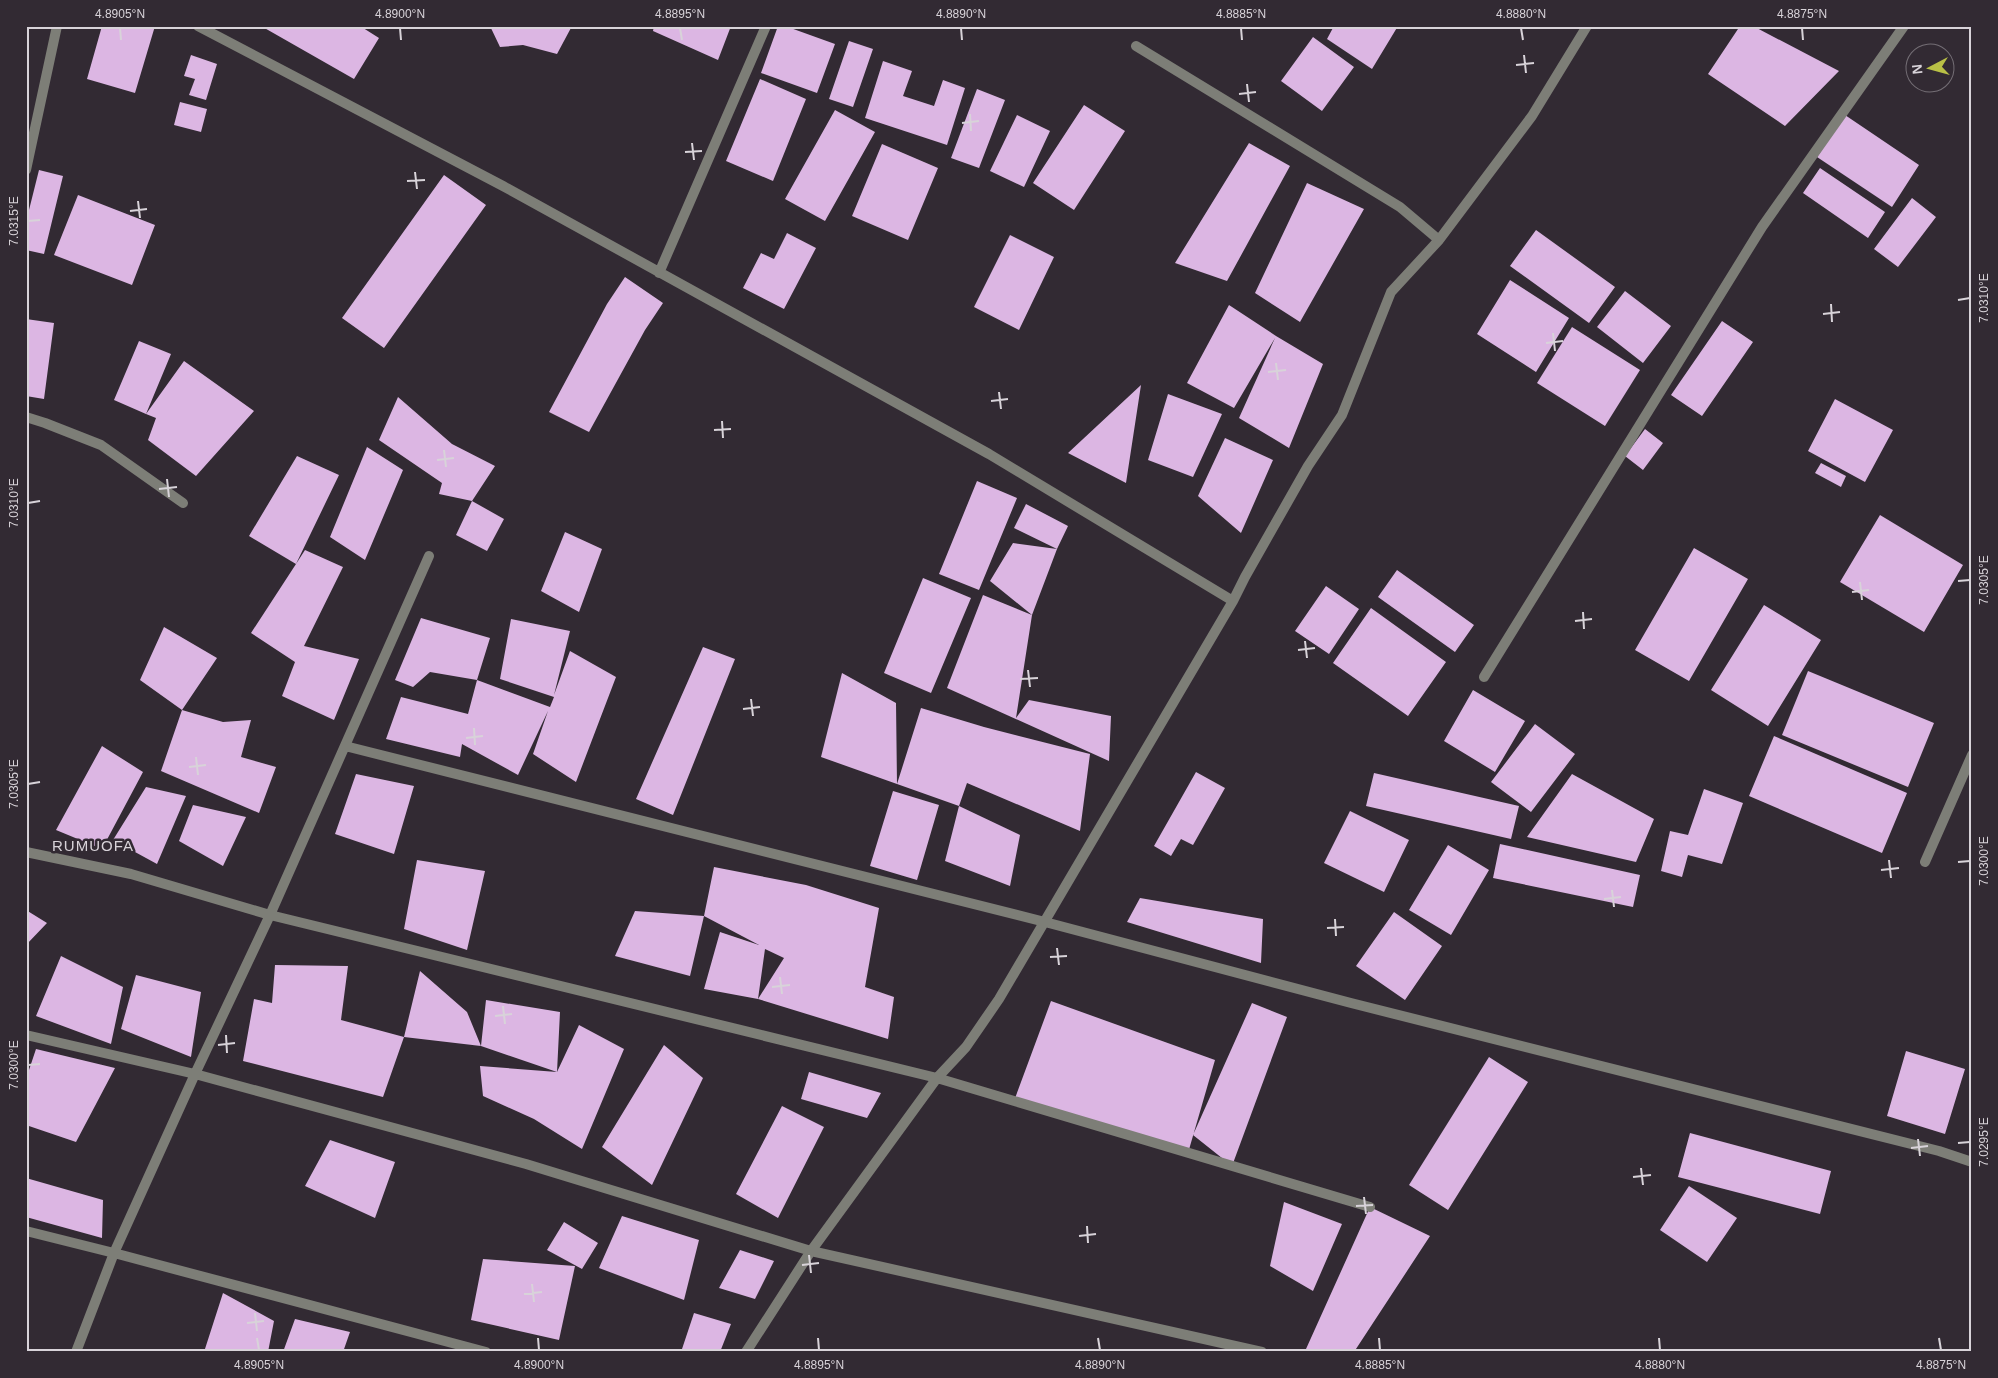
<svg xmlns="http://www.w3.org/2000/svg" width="1998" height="1378" font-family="Arial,sans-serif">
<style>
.building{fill:#dcb6e3;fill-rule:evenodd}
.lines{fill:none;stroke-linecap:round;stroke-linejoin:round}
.minor{stroke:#7d7e77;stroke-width:10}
.ticks{fill:none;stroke:#d8d3d9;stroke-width:2}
.labels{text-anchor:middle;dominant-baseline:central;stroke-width:5;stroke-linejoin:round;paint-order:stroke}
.quarter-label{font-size:15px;letter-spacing:1px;fill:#d8d3d9;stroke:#322a33}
.neatline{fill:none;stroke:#d8d3d9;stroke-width:2}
.ticks-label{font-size:12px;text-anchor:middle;fill:#d8d3d9}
</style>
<rect width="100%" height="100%" fill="#322a33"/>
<!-- building -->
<path class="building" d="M102 26H155L135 93 87 79Z
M261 26H360L379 38 354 79Z
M490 26H572L557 54 523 45 500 47Z
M654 26H731L718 60 653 31Z
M778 26H785L835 44 817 93 761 73Z
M1334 26H1398L1372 69 1327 39Z
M1740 26H1753L1839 71 1785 126 1708 74Z
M1313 37 1354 67 1322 111 1281 81Z
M849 41 873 49 853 107 829 99Z
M191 55 217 64 206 100 189 95 195 79 184 76Z
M883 61 912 71 903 96 934 106 943 80 965 88 947 145 865 118Z
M760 79 806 99 773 181 726 161Z
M977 89 1005 100 979 168 951 158Z
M180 102 207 109 201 132 174 125Z
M1084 105 1125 131 1074 210 1033 183Z
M835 110 875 132 825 221 785 199Z
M1017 115 1050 131 1024 187 990 171Z
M1845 115 1919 165 1892 207 1817 157Z
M1249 143 1290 166 1227 281 1175 263Z
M882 144 938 168 908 240 852 216Z
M1820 168 1885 212 1868 238 1803 193Z
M39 170 63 176 44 254 26 250V222Z
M444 175 486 205 384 348 342 318Z
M1307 183 1364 209 1300 322 1255 293Z
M78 195 155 225 132 285 54 255Z
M1912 198 1936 217 1898 267 1874 249Z
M1536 230 1615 287 1589 323 1510 266Z
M787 233 816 248 784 309 743 288 761 253 774 259Z
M1010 235 1054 257 1019 330 974 307Z
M625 277 663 303 645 330 589 432 549 412 607 304Z
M1510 280 1569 318 1536 372 1477 334Z
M1625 291 1671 326 1643 363 1597 327Z
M1229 305 1276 336 1323 364 1289 448 1239 418 1275 338 1234 408 1187 383Z
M26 319 54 323 44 399 26 396Z
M1722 321 1753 342 1702 416 1671 395Z
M1572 327 1640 370 1605 426 1537 383Z
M139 341 171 354 146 414 114 400Z
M184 361 254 411 196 476 148 440 156 418 146 414Z
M1141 385 1126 483 1068 453Z
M1168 394 1222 414 1193 477 1148 460Z
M398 397 452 444 495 466 472 501 439 494 442 483 379 440Z
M1835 399 1893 430 1865 482 1808 451Z
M1645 429 1663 443 1643 470 1625 456Z
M1225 438 1273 460 1241 533 1198 496Z
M367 447 403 470 365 560 330 537Z
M297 456 339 475 296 564 305 550 343 567 304 646 359 659 334 720 282 696 295 662 251 633 296 564 249 536Z
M1821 463 1846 476 1841 487 1815 473Z
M977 481 1017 498 979 590 939 574Z
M472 501 504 519 487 551 456 535Z
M1026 504 1068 526 1057 549 1014 528Z
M1880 515 1963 565 1924 632 1840 582Z
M565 532 602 549 579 612 541 591Z
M1013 543 1057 549 1032 615 1016 718 1029 700 1111 716 1109 761 947 688 983 595 1032 615 990 581Z
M1694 548 1748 579 1689 681 1635 650Z
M1397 570 1474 625 1455 652 1378 597Z
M923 578 971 598 931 693 884 673Z
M1326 586 1359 609 1329 654 1295 631Z
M1764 605 1821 640 1768 726 1711 690Z
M1371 608 1446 662 1408 716 1333 663Z
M421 618 490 638 477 680 430 672 413 687 395 680Z
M511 619 570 631 554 695 570 651 616 677 576 782 533 754 548 711 518 775 462 744 460 757 386 739 401 697 468 714 477 680 550 707 554 697 500 679Z
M164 627 217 658 182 710 223 722 251 720 241 757 276 767 259 813 161 771 182 710 140 680Z
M703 647 735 659 673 815 636 799Z
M1808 671 1934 723 1908 787 1782 735Z
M842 673 896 703 897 784 821 757Z
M1473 690 1525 721 1495 772 1444 741Z
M921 708 984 727 1090 754 1080 831 967 783 959 806 897 784Z
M1535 724 1575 754 1531 812 1491 782Z
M1774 736 1907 793 1882 853 1749 796Z
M102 746 143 772 102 849 56 830Z
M1196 772 1225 788 1193 845 1181 839 1171 856 1154 846Z
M1374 773 1519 806 1511 839 1366 806Z
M356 774 414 786 394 854 335 834Z
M1572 774 1654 819 1636 862 1527 837Z
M146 787 186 796 157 864 113 840Z
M1704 789 1743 803 1722 864 1688 855 1682 877 1661 871 1670 831 1688 835Z
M893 791 939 805 917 880 870 866Z
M193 805 246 817 223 866 179 841Z
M959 806 1020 835 1010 886 945 861Z
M1350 811 1409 840 1384 892 1324 863Z
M1500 844 1640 875 1633 907 1493 878Z
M1448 845 1489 870 1451 935 1409 910Z
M417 860 485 871 467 950 404 929Z
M714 867 806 885 879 908 865 987 894 997 888 1039 758 999 704 989 720 932 759 945 704 916ZM765 949 784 958 758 999Z
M1140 898 1263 919 1261 963 1127 922Z
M26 910 47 923 26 945Z
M635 911 704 916 690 976 615 956Z
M1394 912 1442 946 1405 1000 1356 966Z
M61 956 123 987 111 1044 36 1016Z
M275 965 348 966 341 1020 404 1037 383 1097 243 1061 254 999 272 1003Z
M420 971 467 1012 481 1046 404 1037Z
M136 975 201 992 191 1057 121 1029Z
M486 1000 560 1012 557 1072 481 1046Z
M1051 1001 1215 1060 1188 1153 1014 1101Z
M1252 1003 1287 1017 1232 1166 1193 1135Z
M579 1025 624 1049 582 1149 534 1119 483 1096 480 1066 557 1072Z
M664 1045 703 1078 652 1185 602 1147Z
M36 1049 115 1068 76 1142 26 1125V1079Z
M1906 1051 1965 1069 1945 1134 1887 1116Z
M1489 1057 1528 1082 1448 1210 1409 1185Z
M809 1072 881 1093 867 1118 801 1099Z
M782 1106 824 1127 778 1218 736 1194Z
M1690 1133 1831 1171 1820 1214 1678 1177Z
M330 1140 395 1162 375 1218 305 1186Z
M26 1178 103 1200 102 1238 26 1217Z
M1689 1186 1737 1218 1707 1262 1660 1230Z
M1284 1202 1342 1224 1313 1291 1270 1266Z
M1370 1207 1430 1236 1354 1352H1313L1306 1349Z
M622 1216 699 1240 684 1300 599 1268Z
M564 1222 598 1243 582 1269 547 1250Z
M740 1250 774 1261 755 1299 719 1288Z
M483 1259 575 1266 559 1340 471 1320Z
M223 1293 274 1321 268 1352H204Z
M694 1313 731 1324 720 1352H681Z
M295 1319 350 1332 343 1352H283Z"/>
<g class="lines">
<!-- minor -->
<path class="minor" d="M198 26 503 186 989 454 1233 601
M1136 46 1400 207 1439 240
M26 170 57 26
M659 273 766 26
M26 417 45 423 101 445 183 503
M1484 677 1762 227 1904 26
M345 746 1045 922 1351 1003 1939 1151 1972 1162
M26 852 131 874 270 915 937 1078 1370 1207
M1925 862 1972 755
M26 1035 195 1074 526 1164 811 1251 1262 1352
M26 1231 114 1253 486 1352
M76 1352 114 1253 195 1074 270 915 429 556
M746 1352 811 1251 937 1078 966 1047 999 999 1233 601 1245 577 1308 466 1342 415 1391 292 1439 240 1532 116 1587 26"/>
</g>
<!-- ticks -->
<path class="ticks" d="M120 28 121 40M400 28 401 40M680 28 682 40M961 28 962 40M1241 28 1242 40M1521 28 1523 40M1802 28 1803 40M1524 55 1526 73M1516 65 1534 63M1247 84 1249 102M1239 94 1256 92M970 114 971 131M962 123 979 121M692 143 694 160M685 152 702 151M415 172 417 189M407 181 425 180M138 201 140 218M130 211 147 209M28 221 40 220M1958 300 1970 298M1831 304 1832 322M1823 314 1840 312M1553 333 1555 351M1546 343 1563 341M1276 363 1278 380M1268 372 1286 370M999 392 1001 409M991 401 1008 399M722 421 723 438M714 430 731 429M444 450 446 467M437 460 454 458M167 479 169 497M159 489 177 487M28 503 40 501M1958 581 1970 580M1860 582 1862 600M1852 592 1869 590M1583 612 1584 629M1575 621 1592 619M1305 641 1307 658M1298 650 1315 648M1028 670 1030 687M1020 679 1038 678M751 699 753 716M743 709 760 707M474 728 475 745M466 738 483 736M196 757 198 775M189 767 206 765M28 784 40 782M1889 860 1891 878M1958 862 1970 861M1881 870 1899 868M1612 890 1614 907M1604 899 1621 897M1335 919 1336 936M1327 928 1344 927M1057 948 1059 965M1050 957 1067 956M780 977 782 994M772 987 790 985M503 1006 505 1024M495 1016 512 1014M226 1035 227 1053M218 1045 235 1043M28 1065 40 1064M1918 1139 1920 1156M1958 1143 1970 1142M1911 1148 1928 1146M1641 1168 1643 1185M1633 1177 1651 1175M1364 1197 1366 1214M1356 1206 1373 1205M1087 1226 1088 1243M1079 1236 1096 1234M809 1255 811 1273M802 1265 819 1263M532 1284 534 1302M524 1294 542 1292M255 1313 257 1331M247 1323 264 1321M257 1338 259 1350M538 1338 539 1350M818 1338 819 1350M1098 1338 1100 1350M1379 1338 1380 1350M1659 1338 1660 1350M1939 1338 1941 1350"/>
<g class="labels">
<!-- quarter labels -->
<g class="quarter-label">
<text x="93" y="845">RUMUOFA</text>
</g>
</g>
<!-- border -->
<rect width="1998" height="1378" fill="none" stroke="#322a33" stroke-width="55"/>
<!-- north arrow -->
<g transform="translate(1930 68) rotate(264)"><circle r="24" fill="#322a33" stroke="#746e75"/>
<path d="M0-4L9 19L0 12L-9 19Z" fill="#b9c046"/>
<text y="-8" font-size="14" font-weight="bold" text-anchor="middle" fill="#d8d3d9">N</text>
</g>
<rect x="28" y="28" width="1942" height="1322" class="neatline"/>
<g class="ticks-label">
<text x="120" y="18">4.8905°N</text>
<text x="400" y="18">4.8900°N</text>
<text x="680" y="18">4.8895°N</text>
<text x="961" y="18">4.8890°N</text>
<text x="1241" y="18">4.8885°N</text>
<text x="1521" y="18">4.8880°N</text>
<text x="1802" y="18">4.8875°N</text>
<text transform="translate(14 221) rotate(-90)" y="4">7.0315°E</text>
<text transform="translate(1984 298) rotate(-90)" y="4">7.0310°E</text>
<text transform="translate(14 503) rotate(-90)" y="4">7.0310°E</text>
<text transform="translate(1984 580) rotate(-90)" y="4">7.0305°E</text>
<text transform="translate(14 784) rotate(-90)" y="4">7.0305°E</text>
<text transform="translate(1984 861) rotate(-90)" y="4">7.0300°E</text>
<text transform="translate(14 1065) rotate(-90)" y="4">7.0300°E</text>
<text transform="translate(1984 1142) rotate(-90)" y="4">7.0295°E</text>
<text x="259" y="1369">4.8905°N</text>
<text x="539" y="1369">4.8900°N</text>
<text x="819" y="1369">4.8895°N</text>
<text x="1100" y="1369">4.8890°N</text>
<text x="1380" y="1369">4.8885°N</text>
<text x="1660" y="1369">4.8880°N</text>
<text x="1941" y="1369">4.8875°N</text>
</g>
</svg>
